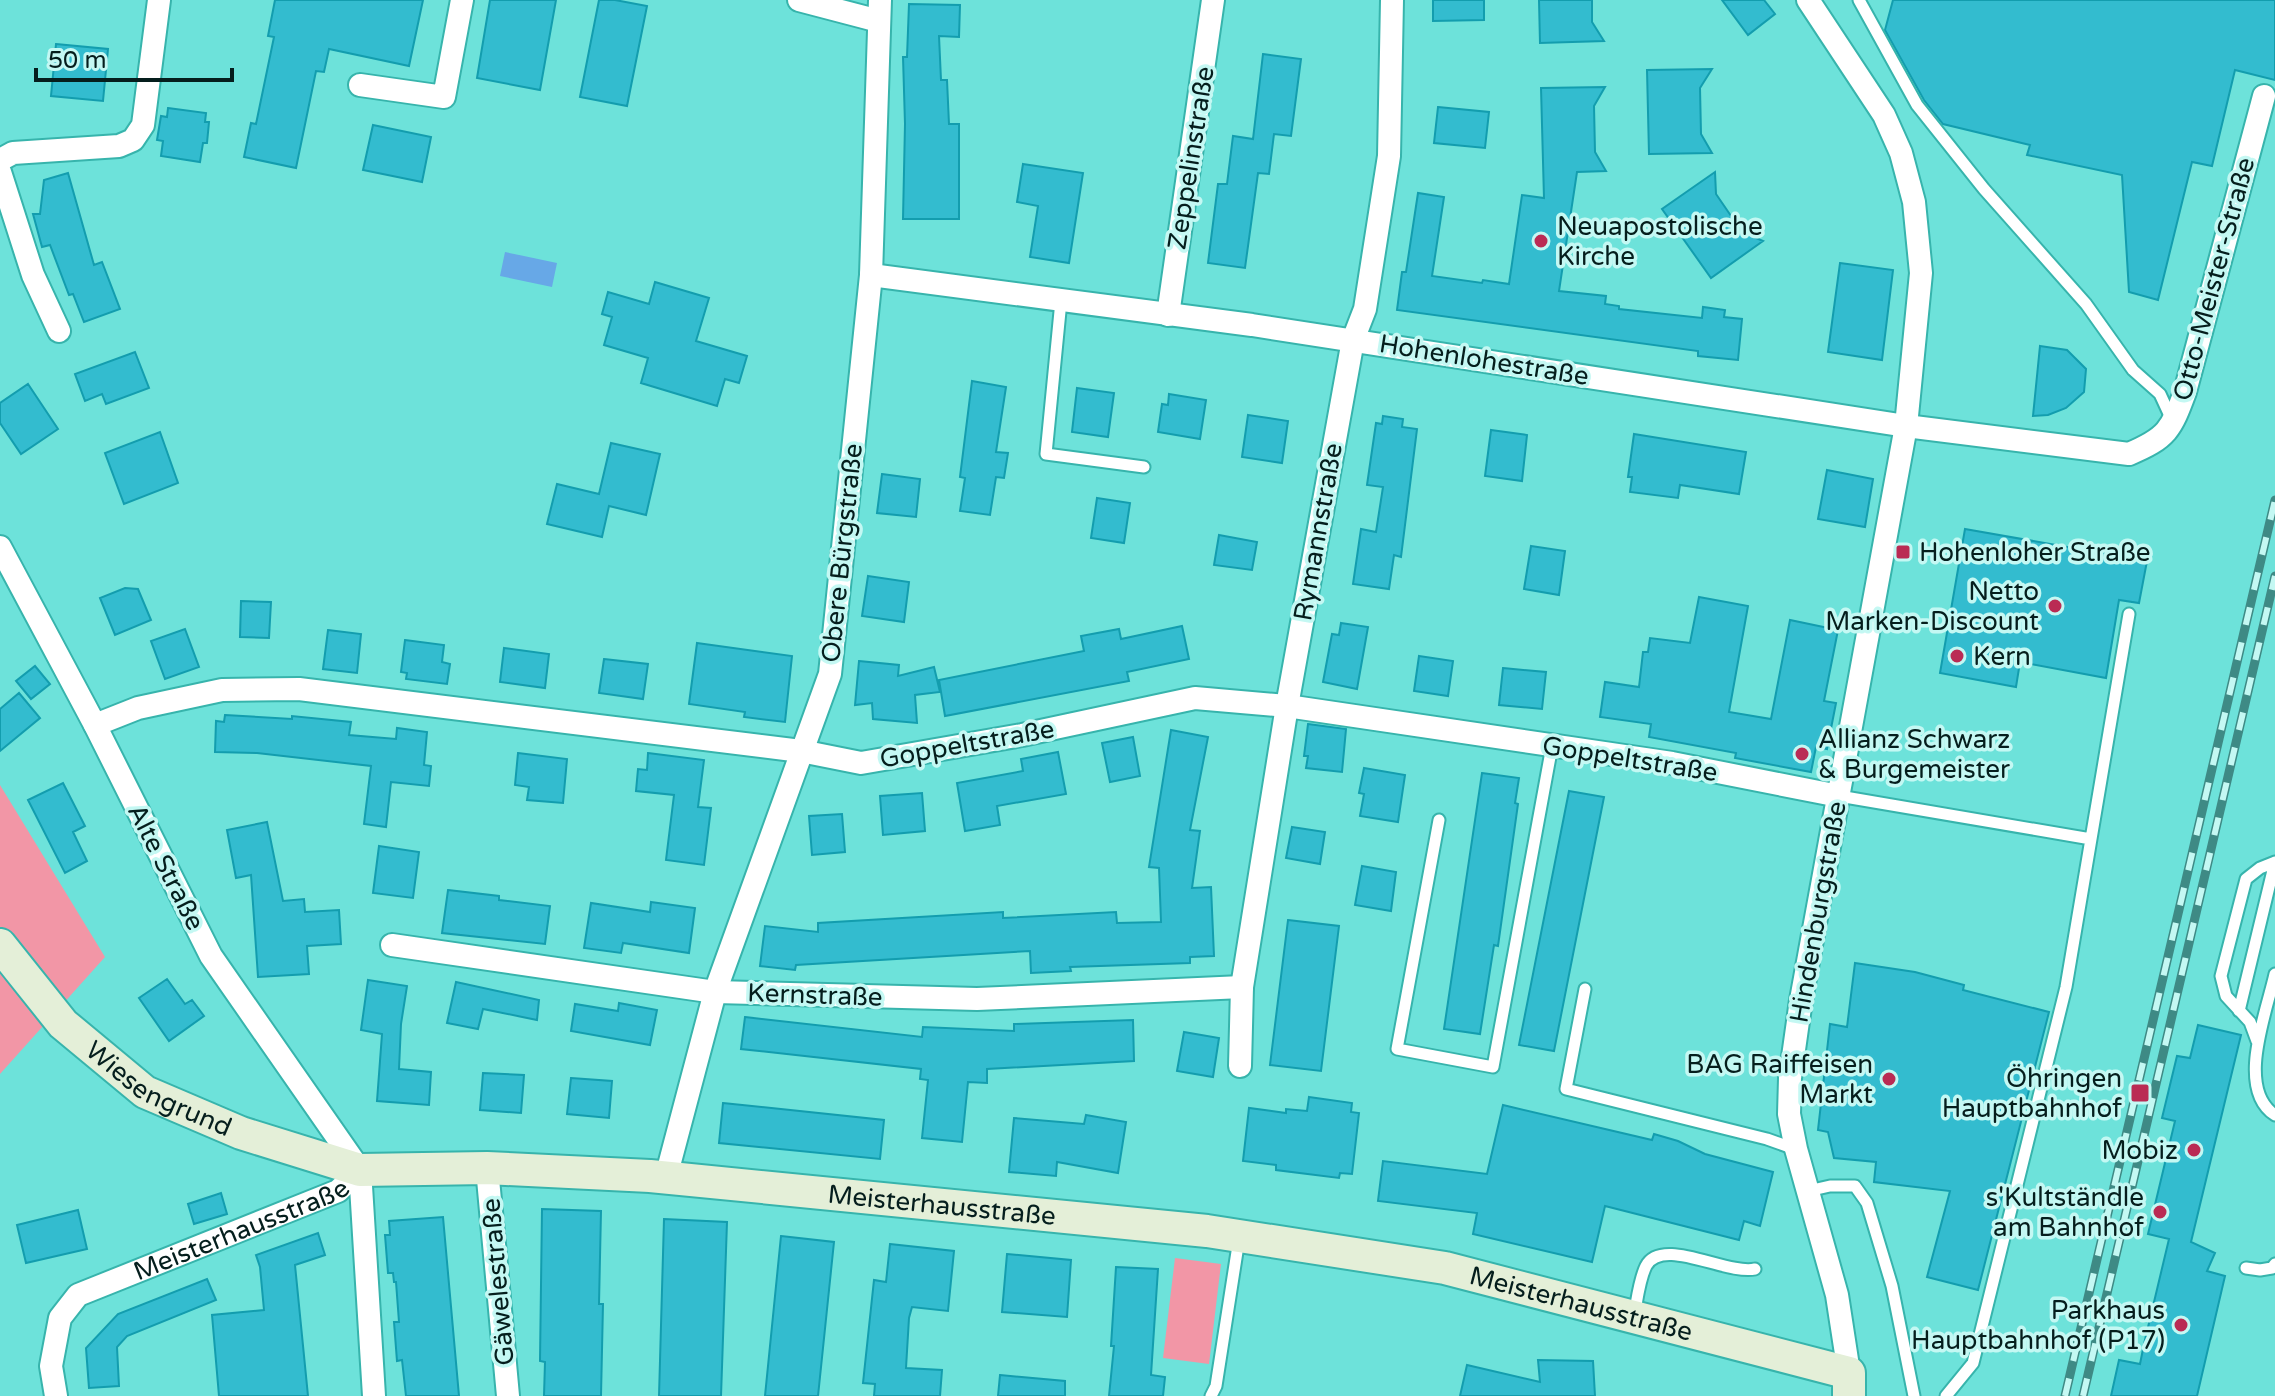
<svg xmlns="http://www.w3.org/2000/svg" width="2275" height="1396" font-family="'Varela Round',sans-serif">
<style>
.green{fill:#f296a6}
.water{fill:#67a8e7}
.building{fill:#33bccf;stroke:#139dae;stroke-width:2}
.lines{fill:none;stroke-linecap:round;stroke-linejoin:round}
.lane-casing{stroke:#37b4ac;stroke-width:15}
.street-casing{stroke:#37b4ac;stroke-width:26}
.secondary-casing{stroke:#37b4ac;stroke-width:36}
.lane{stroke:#fff;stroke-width:11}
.street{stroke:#fff;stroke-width:22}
.secondary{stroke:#e4efd8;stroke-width:32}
.rail-casing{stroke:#3e8a85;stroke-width:9}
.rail{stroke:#c4f8f3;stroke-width:6;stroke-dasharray:18;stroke-linecap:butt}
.poi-dot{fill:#ba2b54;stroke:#c4f8f3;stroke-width:3}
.labels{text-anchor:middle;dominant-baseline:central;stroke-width:7;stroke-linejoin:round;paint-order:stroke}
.street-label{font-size:26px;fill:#051e1d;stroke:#c4f8f3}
.poi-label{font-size:26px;fill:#051e1d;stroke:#c4f8f3;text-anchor:end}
</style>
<rect width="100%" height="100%" fill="#6de2da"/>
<!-- green -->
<path class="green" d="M0 785 105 957 0 1074Z
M1175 1258 1221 1264 1209 1364 1163 1358Z"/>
<!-- water -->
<path class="water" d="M505 252 557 263 552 287 500 276Z"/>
<!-- building -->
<path class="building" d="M275 0H423L409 66 329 49 324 72 316 71 296 168 244 157 251 123 256 124 274 37 268 36Z
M490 0H556L540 90 477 78Z
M599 0H615L647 6 627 106 580 97Z
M1433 0H1484V20L1433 21Z
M1539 0H1592V22L1604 41 1540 43Z
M1722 0H1764L1775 14 1748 35Z
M1893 0H2275V80L2235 70 2212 166 2192 162 2158 300 2129 292 2122 175 2027 155 2030 145 1943 124 1924 100 1885 30Z
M909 4 960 5 959 37 939 36 941 80H947L949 124H959V219H903L905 124 903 57H907Z
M56 44 108 49 103 101 51 96Z
M1263 54 1301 59 1291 136 1274 134 1269 174 1258 173 1245 268 1208 263 1218 184H1227L1233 136 1253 139Z
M1712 69 1700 88 1701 134 1712 153 1649 154 1647 70Z
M1605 87 1594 106 1595 152 1606 171 1577 172 1559 291 1606 296 1605 304 1619 306V309L1702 318 1703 307 1725 310 1724 317 1742 319 1738 360 1698 356V351L1397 310 1402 272H1406L1418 193 1444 197 1432 276 1482 283 1483 280 1509 284 1522 195 1544 198 1541 88Z
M1438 107 1489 112 1485 148 1434 143Z
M168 108 206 113 205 122H209L207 143H203L200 162 161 156 163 141 157 140 161 116 167 117Z
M373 125 431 137 422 182 363 170Z
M1023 164 1083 173 1069 263 1030 257 1038 206 1017 202Z
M1715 172 1716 194 1742 232 1763 241 1711 278 1662 209Z
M68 173 94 265 102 262 120 309 84 322 73 294 69 295 50 245 42 247 33 214H40L44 180Z
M1840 263 1893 270 1882 360 1828 352Z
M655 282 709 298 696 341 747 356 739 383 725 379 717 406 641 383 648 358 604 345 612 317 602 314 608 292 649 304Z
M2040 346 2067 350 2086 369 2084 392 2066 408 2048 415 2033 416Z
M135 352 149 388 106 404 102 394 85 401 75 374Z
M972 381 1006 387 996 452 1008 453 1004 478 996 477 990 515 960 511 965 478 960 477Z
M28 384 58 429 21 454 0 423V403Z
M1077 388 1114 393 1108 437 1072 432Z
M1169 394 1206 400 1200 439 1158 432 1162 404 1168 405Z
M1248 415 1288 421 1282 463 1242 457Z
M1383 416 1403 419 1402 427 1417 429 1401 557 1394 555 1389 589 1353 584 1361 529 1376 532 1383 487 1367 485 1376 423 1382 424Z
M1491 430 1527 435 1522 481 1485 476Z
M160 432 178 483 124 504 105 453Z
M1634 434 1746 452 1739 494 1680 485 1678 498 1630 492 1632 477H1628Z
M611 443 660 454 646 515 609 506 602 537 547 524 557 484 599 494Z
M1827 470 1873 479 1865 527 1818 519Z
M882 474 920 479 916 517 877 513Z
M1097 498 1130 503 1124 543 1091 538Z
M1965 529 2147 561 2139 603 2119 600 2106 678 2020 662 2016 687 1940 673Z
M1219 535 1257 542 1252 570 1214 565Z
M1531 546 1565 551 1559 595 1524 589Z
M868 576 909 582 904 622 862 616Z
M125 588 138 589 151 620 115 635 100 598Z
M1699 597 1748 606 1729 712 1771 719 1790 620 1838 630 1824 701 1836 703 1827 749 1816 747 1811 772 1735 758 1736 753 1649 737 1651 724 1600 717 1605 682 1639 687 1643 652H1648L1650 638 1690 643Z
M241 601 271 602 269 638 240 637Z
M1341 623 1368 627 1357 689 1323 682 1332 634 1339 635Z
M1182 626 1189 659 1127 672 1129 681 945 716 939 680 1084 651 1081 636 1119 629 1121 639Z
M185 629 199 667 165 679 151 641Z
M328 630 361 634 357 673 323 669Z
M405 640 444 645 442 662 450 664 447 684 406 679 407 673 401 672Z
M697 643 792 656 785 722 744 717 745 712 689 704Z
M504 648 549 654 545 688 500 682Z
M1419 656 1453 661 1448 696 1414 691Z
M604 659 648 664 643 699 599 693Z
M859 661 899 665 898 676 934 667 940 692 915 695 917 723 873 719 872 703 855 705Z
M35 666 50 684 31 699 16 681Z
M1503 668 1546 672 1542 709 1499 705Z
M19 693 40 718 0 751V709Z
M225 715 292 719V716L351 722 349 735 396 739 397 728 427 732 424 765 431 766 429 786 391 782 386 827 364 824 371 766 257 753 215 752 216 721 224 722Z
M1308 724 1346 729 1342 772 1306 768 1308 756H1304Z
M1171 730 1208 737 1190 830 1200 831 1192 888 1211 887 1214 956 1190 957V963L1070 967 1071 971 1031 973 1030 951 796 965 795 970 760 966 765 926 818 932V923L1003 912V918L1116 912 1117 923 1161 922 1159 868 1149 867Z
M1133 737 1140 776 1110 782 1102 743Z
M1058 752 1066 794 997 806 1000 825 965 831 957 783 1023 771 1021 759Z
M518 753 567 759 563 803 527 800 529 787 515 785Z
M648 753 704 760 698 807 711 808 704 865 666 860 674 795 636 791 638 769 647 770Z
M1364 768 1405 775 1398 822 1360 816 1364 794 1359 793Z
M1482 773 1519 778 1515 803 1518 804 1498 946 1494 945 1480 1034 1444 1029Z
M63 783 85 826 73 832 87 861 65 873 28 800Z
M1569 791 1604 797 1554 1051 1519 1045Z
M922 793 925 831 883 835 880 796Z
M842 814 845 852 812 855 809 816Z
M267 822 283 901 304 899 305 912 339 910 341 944 307 946 309 974 258 977 251 875 236 878 227 830Z
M1292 827 1325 832 1320 864 1286 858Z
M379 846 419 852 413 898 373 893Z
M1362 866 1396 872 1391 911 1355 905Z
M448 890 499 896V900L550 906 545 944 442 933Z
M651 902 695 908 689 953 623 943 621 953 584 948 591 903 650 912Z
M1288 920 1339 926 1321 1071 1270 1065Z
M1855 963 1915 972 1964 985 1963 990 2049 1012 1978 1290 1927 1277 1950 1191 1874 1182 1876 1162 1834 1158 1828 1132 1818 1130 1830 1024 1847 1027Z
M167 979 185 1004 192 1000 204 1016 169 1041 139 998Z
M368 980 407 986 401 1024 399 1069 431 1072 429 1105 377 1101 382 1034 361 1030Z
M456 982 539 1000 537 1020 483 1009 478 1029 447 1023Z
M619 1003 657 1010 650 1045 571 1031 575 1004 618 1011Z
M745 1017 922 1037 923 1027 1014 1031V1024L1133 1020 1134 1061 987 1069V1083L968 1082 962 1142 922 1138 928 1080 920 1079 921 1069 741 1049Z
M2198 1025 2241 1035 2191 1242 2215 1253 2207 1271 2225 1276 2197 1396H2111L2119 1360 2140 1364 2144 1344 2169 1239 2148 1234 2175 1121 2162 1118 2177 1056 2190 1058Z
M1184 1032 1219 1038 1213 1077 1177 1071Z
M483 1073 524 1075 521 1113 480 1110Z
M571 1078 612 1081 609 1118 567 1114Z
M1309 1097 1352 1103 1351 1112 1359 1113 1352 1174 1340 1173 1339 1178 1276 1170V1165L1243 1161 1249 1108 1286 1113V1109L1307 1111Z
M723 1103 884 1120 880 1159 719 1143Z
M1503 1105 1652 1140 1654 1134 1678 1141 1705 1154 1773 1172 1760 1226 1744 1221 1739 1240 1605 1206 1592 1262 1473 1234 1477 1213 1378 1201 1383 1161 1487 1174Z
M1086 1115 1126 1122 1118 1173 1057 1162 1056 1176 1009 1172 1014 1118 1084 1124Z
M221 1193 227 1214 194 1224 188 1204Z
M542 1209 601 1211 599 1304H603L601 1396H544L545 1362 540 1361Z
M78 1210 87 1249 26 1263 17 1225Z
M443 1217 459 1396H406L402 1360 397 1361 394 1322H399L396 1282H394L393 1273H388L385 1235H390L389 1221Z
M664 1219 727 1222 721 1396H659Z
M318 1233 325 1255 295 1265 308 1396H219L212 1315 264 1310 260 1267 256 1255Z
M781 1236 834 1242 818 1396H765Z
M890 1244 954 1251 948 1311 912 1307 909 1318 906 1368 942 1370 940 1396H874L875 1384 863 1383 874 1280 886 1282Z
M1007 1254 1071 1260 1067 1317 1002 1312Z
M1116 1267 1158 1269 1151 1375 1165 1377 1163 1396H1109L1114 1346H1111Z
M207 1279 216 1300 127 1336 117 1347 119 1386 89 1388 86 1348 118 1314Z
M1538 1360 1593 1361 1595 1396H1460L1467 1365 1540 1382Z
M1000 1375 1065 1381V1396H998Z"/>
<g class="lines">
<!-- lane casing -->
<g class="lane-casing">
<path id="lane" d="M1859 0 1917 105 1984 189 2086 304 2133 370 2160 394 2172 420
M1061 301 1046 454 1144 467
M1839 796 2091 839
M1439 820 1397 1049 1493 1067 1552 746
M2275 974C2267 1011 2235 1089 2275 1115
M1585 989 1566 1089 1767 1139 1795 1149
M2239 1011 2275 862
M2257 1041 2250 1022 2226 996 2221 976 2246 879 2260 868 2275 862
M1808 1191 1830 1186H1855L1867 1203 1892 1286 1914 1396
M2246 1268 2260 1270 2272 1268 2275 1264
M1634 1316C1637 1301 1639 1280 1646 1266 1662 1236 1726 1275 1755 1269
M1211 1396 1216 1386 1239 1239
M1946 1396 1973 1363 2066 987 2129 614"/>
</g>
<!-- street casing -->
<g class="street-casing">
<g id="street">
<path d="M799 0 879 21"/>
<path d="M1808 0 1884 115 1901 153 1914 202 1921 273 1906 426 1801 1000 1790 1078 1789 1114 1796 1149 1837 1295 1849 1373"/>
<path d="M360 85 444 97 462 0"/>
<path d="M0 160 13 153 119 146 133 140 143 125 159 0"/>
<path d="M0 172 33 275 59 331"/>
<path d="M871 275 1252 325 1906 426 2129 454C2167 438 2171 430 2185 392L2264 96"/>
<path d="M1168 315 1213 0"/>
<path d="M0 547 95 725 211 956 360 1170"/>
<path d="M95 725 138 708 222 690 299 689 801 751 861 763 1022 735 1195 698 1287 706 1672 763 1839 796"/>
<path d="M392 945 715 992 977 999 1242 987"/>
<path d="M1240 1066 1242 987 1287 706 1353 340 1365 309 1389 156 1392 0"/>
<path d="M487 1168 508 1396"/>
<path d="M360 1170 374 1396"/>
<path d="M666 1177 715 992 830 674 871 275 880 0"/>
<path id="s1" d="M56 1396 51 1366 60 1318 78 1295 338 1191 360 1170"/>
</g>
</g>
<!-- secondary casing -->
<g class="secondary-casing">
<g id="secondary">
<path id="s2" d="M0 945 63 1024 145 1092 241 1133 360 1170 487 1168 650 1176 1207 1231 1445 1268 1849 1373V1396"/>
</g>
</g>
<!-- lane -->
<use href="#lane" class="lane"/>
<!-- street -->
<use href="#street" class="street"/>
<!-- secondary -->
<use href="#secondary" class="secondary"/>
<!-- rail casing -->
<g class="rail-casing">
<path id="rail" d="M2065 1396 2275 500
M2083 1396 2275 576"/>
</g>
<!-- rail -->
<use href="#rail" class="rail"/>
</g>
<!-- markers -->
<g class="poi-dot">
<circle cx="1541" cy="241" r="8"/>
<rect x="1895" y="544" width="16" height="16" rx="4"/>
<circle cx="2055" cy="606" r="8"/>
<circle cx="1957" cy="656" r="8"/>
<circle cx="1802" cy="754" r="8"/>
<circle cx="1889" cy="1079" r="8"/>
<rect x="2130" y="1083" width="20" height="20" rx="4"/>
<circle cx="2194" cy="1150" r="8"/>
<circle cx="2160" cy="1212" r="8"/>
<circle cx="2181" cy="1325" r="8"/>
</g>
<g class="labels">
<!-- street labels -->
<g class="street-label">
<text transform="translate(1191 158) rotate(-81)">Zeppelinstraße</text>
<text transform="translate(2214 279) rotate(-75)">Otto-Meister-Straße</text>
<text transform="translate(1484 360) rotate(9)">Hohenlohestraße</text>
<text transform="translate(1318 532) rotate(-80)">Rymannstraße</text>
<text transform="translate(842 553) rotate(-84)">Obere Bürgstraße</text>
<text transform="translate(967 744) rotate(-10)">Goppeltstraße</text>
<text transform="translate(1630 759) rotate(9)">Goppeltstraße</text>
<text transform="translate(166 867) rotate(63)">Alte Straße</text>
<text transform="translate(1818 912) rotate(-80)">Hindenburgstraße</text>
<text transform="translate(815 995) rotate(2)">Kernstraße</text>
<text stroke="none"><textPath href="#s2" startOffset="218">Wiesengrund</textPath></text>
<text stroke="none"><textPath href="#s2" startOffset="1020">Meisterhausstraße</textPath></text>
<text stroke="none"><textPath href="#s1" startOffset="284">Meisterhausstraße</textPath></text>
<text transform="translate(498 1282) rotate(-95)">Gäwelestraße</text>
<text stroke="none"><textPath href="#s2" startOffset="1668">Meisterhausstraße</textPath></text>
</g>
<!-- poi labels -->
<g class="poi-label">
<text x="1557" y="226" text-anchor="start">Neuapostolische<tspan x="1557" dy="30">Kirche</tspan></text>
<text x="1919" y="552" text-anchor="start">Hohenloher Straße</text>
<text x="2039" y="591">Netto<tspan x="2039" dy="30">Marken-Discount</tspan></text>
<text x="1973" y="656" text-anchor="start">Kern</text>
<text x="1818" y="739" text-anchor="start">Allianz Schwarz<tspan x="1818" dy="30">&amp; Burgemeister</tspan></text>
<text x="1873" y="1064">BAG Raiffeisen<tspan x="1873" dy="30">Markt</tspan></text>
<text x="2122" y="1078">Öhringen<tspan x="2122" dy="30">Hauptbahnhof</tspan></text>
<text x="2178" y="1150">Mobiz</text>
<text x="2144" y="1197">s'Kultständle<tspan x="2144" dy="30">am Bahnhof</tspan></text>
<text x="2165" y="1310">Parkhaus<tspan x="2165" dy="30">Hauptbahnhof (P17)</tspan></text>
</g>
</g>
<!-- scale -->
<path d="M36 68v12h196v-12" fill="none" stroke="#051e1d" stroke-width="4"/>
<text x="48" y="68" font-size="24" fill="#051e1d" stroke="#c4f8f3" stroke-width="6" paint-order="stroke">50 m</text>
</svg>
